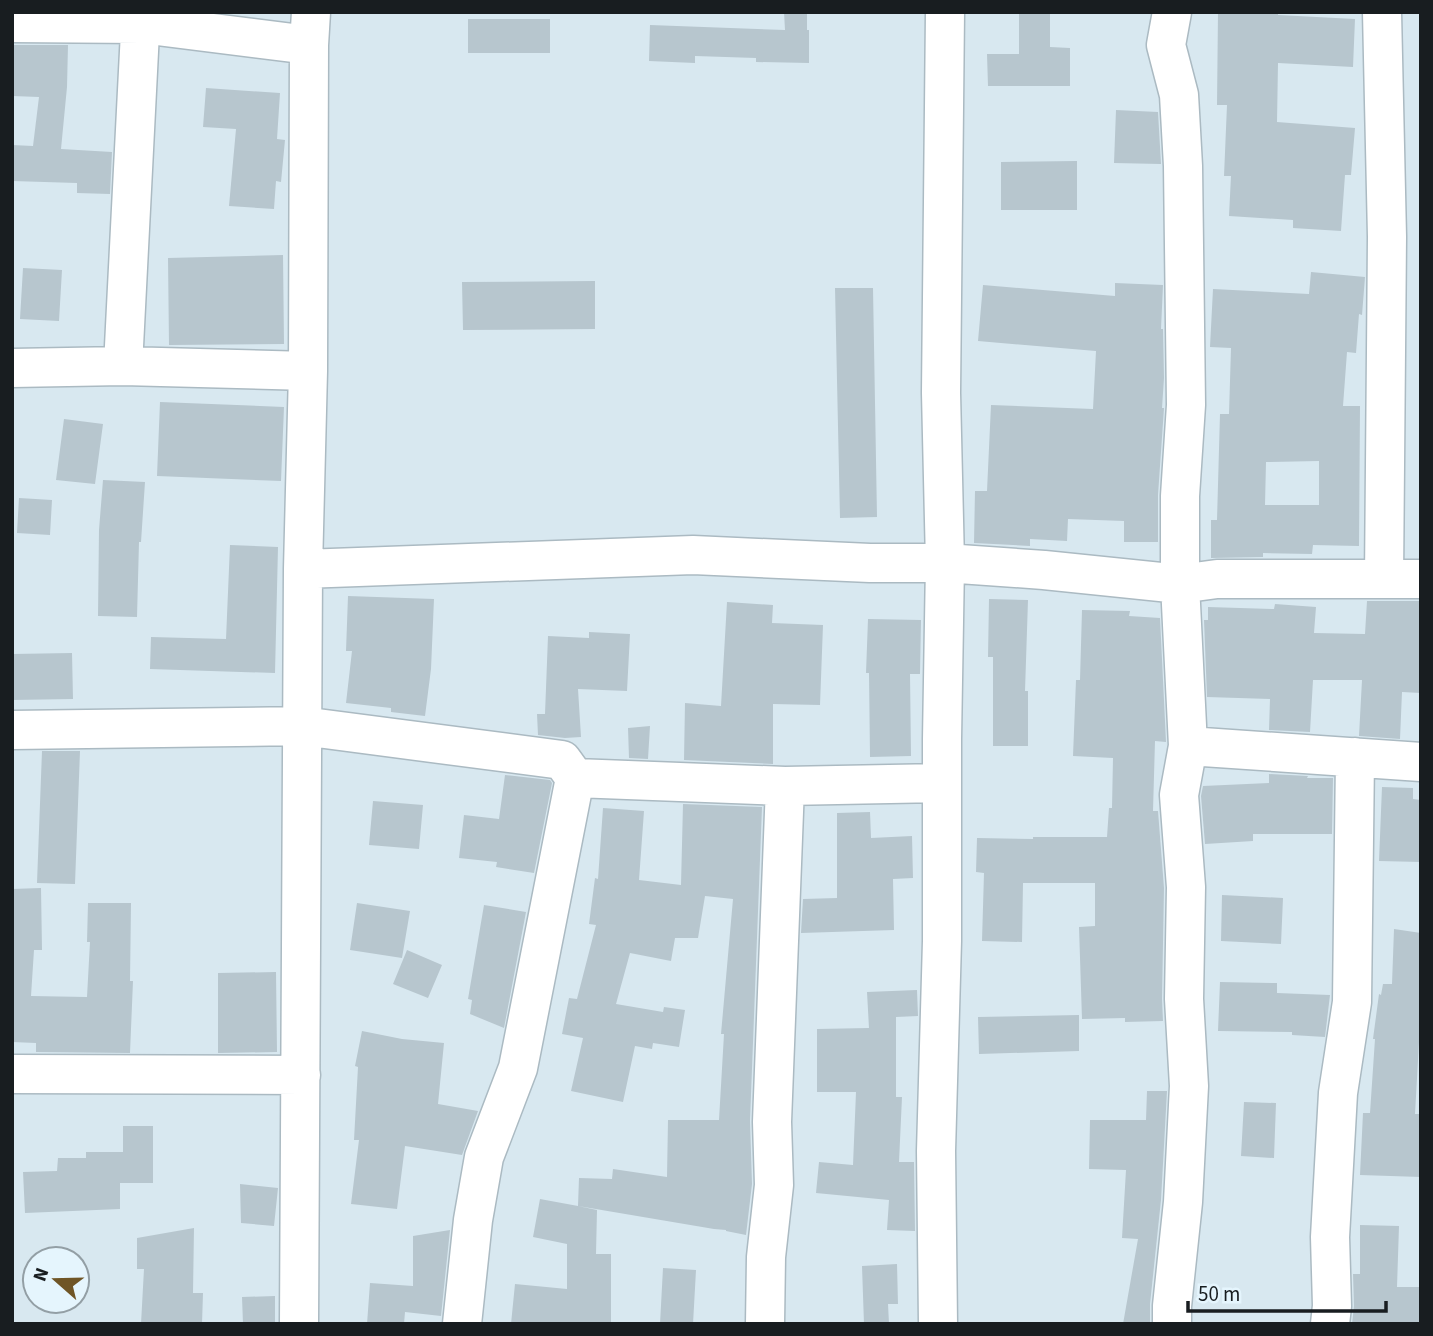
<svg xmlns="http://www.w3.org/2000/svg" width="1433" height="1336" font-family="'Source Sans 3',sans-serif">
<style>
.building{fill:#b7c6ce;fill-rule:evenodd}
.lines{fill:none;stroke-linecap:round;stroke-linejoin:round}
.minor-casing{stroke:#abbac2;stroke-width:41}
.minor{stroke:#fff;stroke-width:38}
</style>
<rect width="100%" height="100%" fill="#d8e8f0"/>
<!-- building -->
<path class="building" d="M784 12H807V30H809V63L756 62V58L695 56V63L649 61 650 25 785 30Z
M1019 12H1050V47L1070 48V86H988L987 54H1019Z
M1218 12H1278V15L1355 19 1353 67 1278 63 1277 122 1355 128 1351 175H1345L1341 231 1293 228V220L1229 216 1231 176H1224L1227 105H1217Z
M468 19H550V53H468Z
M12 45H68L67 87 61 149 112 152 110 194 77 193V183L12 181V145L33 146 39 97 12 96Z
M206 88 280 93 277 139 285 140 281 182 276 181 274 209 229 206 236 129 203 127Z
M1116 110 1158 112 1161 164 1114 163Z
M1077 161V210H1001V162Z
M283 255 284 344 169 345 168 258Z
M23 268 62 270 59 321 20 319Z
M1311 272 1365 277 1362 315 1359 314 1356 353 1347 352 1343 406H1360L1359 546 1313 545 1312 554 1263 553V557L1211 558V520H1217L1220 414H1229L1231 348 1210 347 1213 289 1309 294ZM1319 461V505H1265L1266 462Z
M595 281V329L463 330 462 282Z
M1115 283 1163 285 1161 329H1163L1164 378 1162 408H1164L1158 495V542H1124V521L1068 519 1067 541 1030 539V546L974 543 975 491H987L991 405 1093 409 1096 351 978 341 983 285 1115 296Z
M835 288H873L877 517 840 518Z
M160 402 284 407 281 481 157 476Z
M64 419 103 424 95 484 56 480Z
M103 480 145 482 141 542H139L137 617 98 616 99 530Z
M19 498 52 500 50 535 17 533Z
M230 545 278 547 275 673 150 669 151 637 226 639Z
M348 596 434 599 431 669 425 716 391 712V708L346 703 352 651H346Z
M989 599 1028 600 1025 691H1028V746H993V657H988Z
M1367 601H1421V693L1402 692 1400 739 1359 736 1362 680H1313L1310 732 1269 730 1270 699 1207 697 1204 620H1208V607L1274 609 1275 604 1316 607 1314 633 1365 634Z
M727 602 773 605 772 623 823 625 820 705 773 704V764L684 760 685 703 721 706Z
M1082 610 1130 611 1129 616 1160 618 1166 742 1155 741 1153 811H1158L1164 888 1162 999 1163 1021 1125 1022V1018L1082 1019 1079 927 1095 926V883H1023L1022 942 982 941 984 873 976 872 977 838 1033 839V837H1107L1109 808H1112L1113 758 1073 756 1076 680H1080Z
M868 619 921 620 920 674H910L911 756 870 757 869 673H866Z
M589 632 630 634 627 691 578 689 581 737 565 738 538 735 537 714H545L548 636 589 638Z
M72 653 73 699 12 700V654Z
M650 726 648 759 629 758 628 728Z
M42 751H80L75 884 37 883Z
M1269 774 1308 776 1307 778H1333L1332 834H1253V841L1205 844 1201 796 1203 786 1269 783Z
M505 775 550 780 552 783 534 873 496 867 497 862 459 858 464 815 499 819Z
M1382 787 1413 788V799L1421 800V862L1379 861Z
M373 801 423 805 419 849 369 845Z
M683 804 762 807 750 1121 752 1184 746 1235 726 1231V1230L714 1229 578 1206 597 1210 596 1254H611V1324H511L515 1284 567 1289V1244L533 1237 540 1199 578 1206 579 1178 612 1179 613 1169 667 1177 668 1120H719L724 1034H721L733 899 705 896 698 938H675L671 961 630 953 616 1004 663 1012 664 1007 685 1010 679 1047 653 1043 652 1049 635 1046 623 1102 571 1091 583 1038 562 1034 569 998 577 999 596 925 589 924 595 878 598 879 603 808 644 811 639 880 681 885Z
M870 812 871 838 912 836 913 878 893 879 894 930 801 933 803 899 837 898V813Z
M41 888 42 950H34L31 996 87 997 90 942H87L88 903H131L130 981H133L130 1053 36 1052V1043L12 1042V889Z
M1222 895 1283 898 1281 944 1221 941Z
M357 903 410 911 402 958 350 950Z
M484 905 526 912 504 1028 470 1014 472 1000 468 999Z
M1394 929 1421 933V1042H1419L1415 1114H1421V1177L1360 1175 1363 1113H1370L1375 1039H1373L1379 994 1381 995 1383 984H1392Z
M407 950 442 965 428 998 393 984Z
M276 972 277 1052 218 1053V973Z
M1220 982 1277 983V993L1330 995 1325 1037 1292 1035V1032L1218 1031Z
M917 990 918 1016 896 1017V1097H902L899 1162H914L915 1231 887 1230 889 1200 816 1193 819 1162 853 1165 856 1092H817V1029L869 1028 867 992Z
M1079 1015V1051L979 1054 978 1017Z
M362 1031 402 1039 444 1043 438 1104 478 1111 462 1155 405 1146 397 1209 351 1204 359 1140H354L358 1067 355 1066Z
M1147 1091H1167L1161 1200 1150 1304V1324H1123L1138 1239 1122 1238 1126 1170 1089 1169 1090 1120H1146Z
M1244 1102 1276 1103 1274 1158 1241 1156Z
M123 1126H153V1183H120V1209L25 1213 23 1172 57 1171 58 1158H86V1152H123Z
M240 1184 278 1188 274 1226 241 1223Z
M1360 1225 1399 1226 1397 1287H1421V1324H1352L1354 1306 1353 1274H1360Z
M194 1228 193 1293H203L202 1324H141L144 1269H137V1238Z
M450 1230 441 1316 405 1312 404 1324H367L370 1283 413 1286V1236Z
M897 1264 898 1304H888L889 1324H864L862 1266Z
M663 1268 696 1270 693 1324H660Z
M275 1296V1324H243L242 1297Z"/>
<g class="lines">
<!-- minor casing -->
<g class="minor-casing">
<path id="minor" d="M1382 12 1387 237 1384 579
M12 23 141 24 309 45
M123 366 141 12
M12 368 123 366 308 371
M303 569 693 555 870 563H945L1044 570 1180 584 1217 579H1421
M12 730 302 726 562 760 575 778 518 1068 484 1157 473 1220 462 1324
M1188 746 1421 762
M575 778 785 786 942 783
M12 1074 301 1075
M299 1324 303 569 308 371 309 45 311 12
M765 1324 766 1257 774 1185 772 1122 785 786
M938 1324 936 1151 942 941V739L945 563 941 393 945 12
M1172 1324V1306L1183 1202 1189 1086 1184 999 1186 887 1179 795 1188 746 1180 584V496L1186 405 1183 166 1179 95 1166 45 1172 12
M1330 1324 1332 1306 1330 1237 1338 1093 1352 1002 1355 757"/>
</g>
<!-- minor -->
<use href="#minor" class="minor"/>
</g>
<!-- border -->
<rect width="1433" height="1336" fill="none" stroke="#181d20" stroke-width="28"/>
<!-- north arrow -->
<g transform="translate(56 1280) rotate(290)"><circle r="33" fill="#e5f5fd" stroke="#939fa5" stroke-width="2"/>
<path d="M0-5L12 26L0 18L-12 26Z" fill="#6f5526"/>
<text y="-10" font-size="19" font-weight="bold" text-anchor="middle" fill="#181d20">N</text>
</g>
<!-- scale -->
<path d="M1188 1301v10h198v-10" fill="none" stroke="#181d20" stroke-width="3.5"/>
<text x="1198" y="1301" font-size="21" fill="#181d20" stroke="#e5f5fd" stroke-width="5" paint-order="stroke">50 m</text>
</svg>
